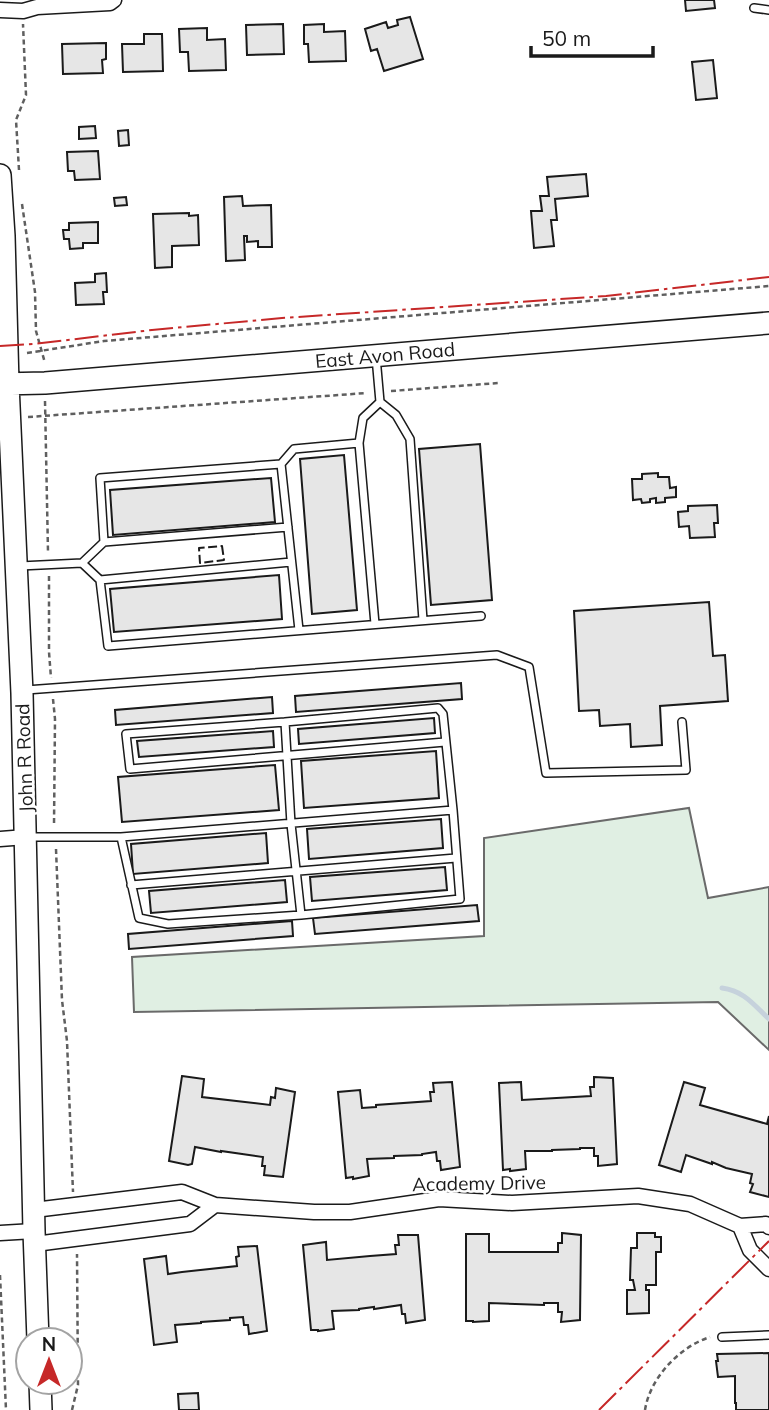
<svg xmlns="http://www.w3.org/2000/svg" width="769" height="1410" font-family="Mulish,sans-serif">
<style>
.green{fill:#e0efe3;stroke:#6a6a6a;stroke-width:2}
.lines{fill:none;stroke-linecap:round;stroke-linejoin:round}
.stream{stroke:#c6d2dc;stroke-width:5}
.building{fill:#e6e6e6;stroke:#1a1a1a;stroke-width:2}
.lane-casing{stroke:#1a1a1a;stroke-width:10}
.street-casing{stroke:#1a1a1a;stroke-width:17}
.secondary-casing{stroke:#1a1a1a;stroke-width:24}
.path{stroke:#5f5f5f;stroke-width:2.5;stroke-dasharray:5 3.5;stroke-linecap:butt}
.lane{stroke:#fff;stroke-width:7}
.street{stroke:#fff;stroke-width:14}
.secondary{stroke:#fff;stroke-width:21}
.fence{stroke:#1a1a1a;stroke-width:2;stroke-dasharray:9 3.5;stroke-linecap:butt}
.power{stroke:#c62828;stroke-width:2;stroke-dasharray:24 5 3.5 5;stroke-linecap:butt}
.labels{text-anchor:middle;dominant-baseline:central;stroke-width:5;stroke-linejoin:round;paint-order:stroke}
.street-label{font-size:19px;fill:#1a1a1a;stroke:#fff}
</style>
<rect width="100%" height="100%" fill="#fff"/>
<!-- green -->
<path class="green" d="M689 808 708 898 769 887V1050L718 1002 134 1012 132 957 484 936V838Z"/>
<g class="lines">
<!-- stream -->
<path class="stream" d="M722 988C744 991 753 1004 769 1019"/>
</g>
<!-- building -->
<path class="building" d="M685 0H714L715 8 686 11Z
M410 17 423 59 384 71 377 49 371 51 365 29 386 22 388 28 398 25 397 20Z
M283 24 284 54 247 55 246 25Z
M324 24V32L345 31 346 61 309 62 308 44H304V25Z
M207 28V40L225 39 226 70 189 71 188 52H180L179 29Z
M144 34H162L163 71 123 72 122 44H144Z
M106 43V59L102 60 103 73 63 74 62 44Z
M713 60 717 98 696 100 692 62Z
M95 126 96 138 79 139V127Z
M128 130 129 145 119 146 118 131Z
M98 151 100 179 75 180 74 171H68L67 152Z
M586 174 588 196 555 199 557 220H551L554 246 534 248 531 211H542L540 196H549L547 177Z
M242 196 243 206 271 205 272 247H258V241L247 242V236H244L245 260 226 261 224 197Z
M126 197 127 205 115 206 114 198Z
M189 213V216L198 215 199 245 172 246V267L155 268 153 214Z
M98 222V243H83V248L70 249 69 239H64L63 230H69V223Z
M106 273 107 292H103L104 304 76 305 75 283 95 282V274Z
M480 444 492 600 431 605 419 449Z
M344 455 357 610 312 614 300 459Z
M658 473V477H669L670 488 676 487V497L665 498V502L656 503V498L650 499V502L642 503 641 499 633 500 632 479H642V474Z
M271 478 275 522 113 535 110 490Z
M717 505 718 523H714L715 537 690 538 689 526 679 527 678 512 688 511V506Z
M279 575 282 619 114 632 110 589Z
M709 602 713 656 725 655 728 701 660 706 662 745 631 747 630 724 600 726 599 710 579 711 574 611Z
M461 683 462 699 296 712 295 696Z
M272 697 273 713 116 725 115 710Z
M434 718 435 733 299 744 298 729Z
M273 731 274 747 139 757 137 741Z
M436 751 439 798 304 808 301 761Z
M275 765 279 810 122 822 118 777Z
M441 819 443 848 309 859 307 829Z
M266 833 268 863 133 874 131 844Z
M445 867 447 890 312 901 310 877Z
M285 880 287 902 151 913 149 891Z
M477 905 479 921 315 934 313 918Z
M292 921 293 936 129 949 128 934Z
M182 1076 204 1079 202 1097 270 1105 271 1097 275 1098 276 1088 295 1092 283 1177 264 1175 265 1166H262L263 1157 221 1151V1152L195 1147 192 1164 188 1165 169 1161Z
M594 1077 613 1078 617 1164 598 1166V1156H594V1148H580V1149L552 1150V1151H525L526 1169 510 1171V1169L503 1170 499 1083 521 1082 522 1100 591 1096 590 1087H594Z
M452 1082 460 1167 441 1170 440 1161H437L436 1152 422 1154V1155L394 1156V1158L367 1159 369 1176 353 1179V1177L346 1178 338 1092 360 1090 362 1108 376 1107V1105L431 1101 430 1092H434L433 1083Z
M684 1082 705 1088 700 1105 767 1124 769 1116V1197L750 1192 753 1184 750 1183 752 1174 726 1168 712 1162V1164L686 1155 681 1172 659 1165Z
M562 1233 581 1235 580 1320 561 1322 562 1312H558V1303H544V1305L489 1303V1321L473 1322V1321H466V1234H489V1252H558V1243H562Z
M637 1233H655V1237H661V1252H656V1285H646V1290H649V1313L627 1314V1290H635L633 1280H630L631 1248H637Z
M398 1235H418L425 1320 406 1323 405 1314H402L401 1305 374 1309V1307L359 1309V1310L332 1311 334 1329 318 1331V1330H311L303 1245 326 1242 327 1260 370 1256 396 1254 395 1245H399Z
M257 1246 267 1331 249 1334 248 1325H244L243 1317 230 1318V1320L201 1322V1323L175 1325 177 1342 154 1345 144 1259 166 1256 168 1274 182 1272 237 1266 236 1257 239 1256 238 1247Z
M769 1353V1410H736V1403H735V1376L718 1377 716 1361H718L717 1354Z
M198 1393 199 1410H179L178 1394Z"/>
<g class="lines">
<!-- lane casing -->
<g class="lane-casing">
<path id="lane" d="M754 8 769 10
M376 357 380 402 396 415 410 439 423 620
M359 443 363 418 380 402
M281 464 299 630
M104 542 288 527
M82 563 104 542 100 478 281 464 294 449 359 443 375 624
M20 566 82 563 100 580 108 646 481 616
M100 580 291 562
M26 690 497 655 529 667 546 773 686 770 682 722
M285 722 126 734 130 769 445 742
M27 837H121L453 810 460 899 301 915 291 824 285 722 438 708 443 714 453 810
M121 837 139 918 168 924 301 915
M131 885 456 858
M722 1337 769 1335"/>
</g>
<!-- street casing -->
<g class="street-casing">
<path id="street" d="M0 10 23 11 37 7 110 3 114 0
M0 839 26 837
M34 1210 182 1192 215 1205 314 1212H350L439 1199 512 1203 638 1196 690 1204 740 1226 766 1224 769 1227
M740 1226 750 1250 769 1269
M0 1233 34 1231
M35 1244 190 1224 215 1205"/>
</g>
<!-- secondary casing -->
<g class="secondary-casing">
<path id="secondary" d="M0 175 4 236 8 384 22 693 34 1231 38 1340
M0 384 45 383 769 323
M40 1382 41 1410"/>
</g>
<!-- path -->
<path class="path" d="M19 170 16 120 26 95 23 24
M22 204 35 292 36 331 45 363
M27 353 104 341 769 286
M391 391 499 383
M45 401 48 552
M28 417 367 393
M49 576V652L51 678
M53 699 55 719 54 825
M56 849 62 1000 67 1041 73 1192
M0 1275 6 1410
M72 1410 78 1385 77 1254
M645 1410C650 1378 679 1347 710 1337"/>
<!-- lane -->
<use href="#lane" class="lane"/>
<!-- street -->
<use href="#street" class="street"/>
<!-- secondary -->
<use href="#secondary" class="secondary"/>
<!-- fence -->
<path class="fence" d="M222 546 224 560 200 563 199 548Z"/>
<!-- power -->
<path class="power" d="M0 346 34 344 152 330 282 318 606 296 769 277
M599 1410 769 1241"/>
</g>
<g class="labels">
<!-- street labels -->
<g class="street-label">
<text transform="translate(385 355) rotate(-5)">East Avon Road</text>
<text transform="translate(24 758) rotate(-92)">John R Road</text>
<text transform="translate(479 1183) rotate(-1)">Academy Drive</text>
</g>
</g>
<!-- north arrow -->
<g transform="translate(49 1361)"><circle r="33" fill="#ffffff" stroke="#a3a3a3" stroke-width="2"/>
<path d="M0-5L12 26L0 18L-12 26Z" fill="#c62828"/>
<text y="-10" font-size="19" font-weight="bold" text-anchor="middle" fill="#1a1a1a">N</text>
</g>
<!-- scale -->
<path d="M531 46v10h122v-10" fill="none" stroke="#1a1a1a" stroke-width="3.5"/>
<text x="542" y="46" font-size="21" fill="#1a1a1a" stroke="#ffffff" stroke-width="5" paint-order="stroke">50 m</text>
</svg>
